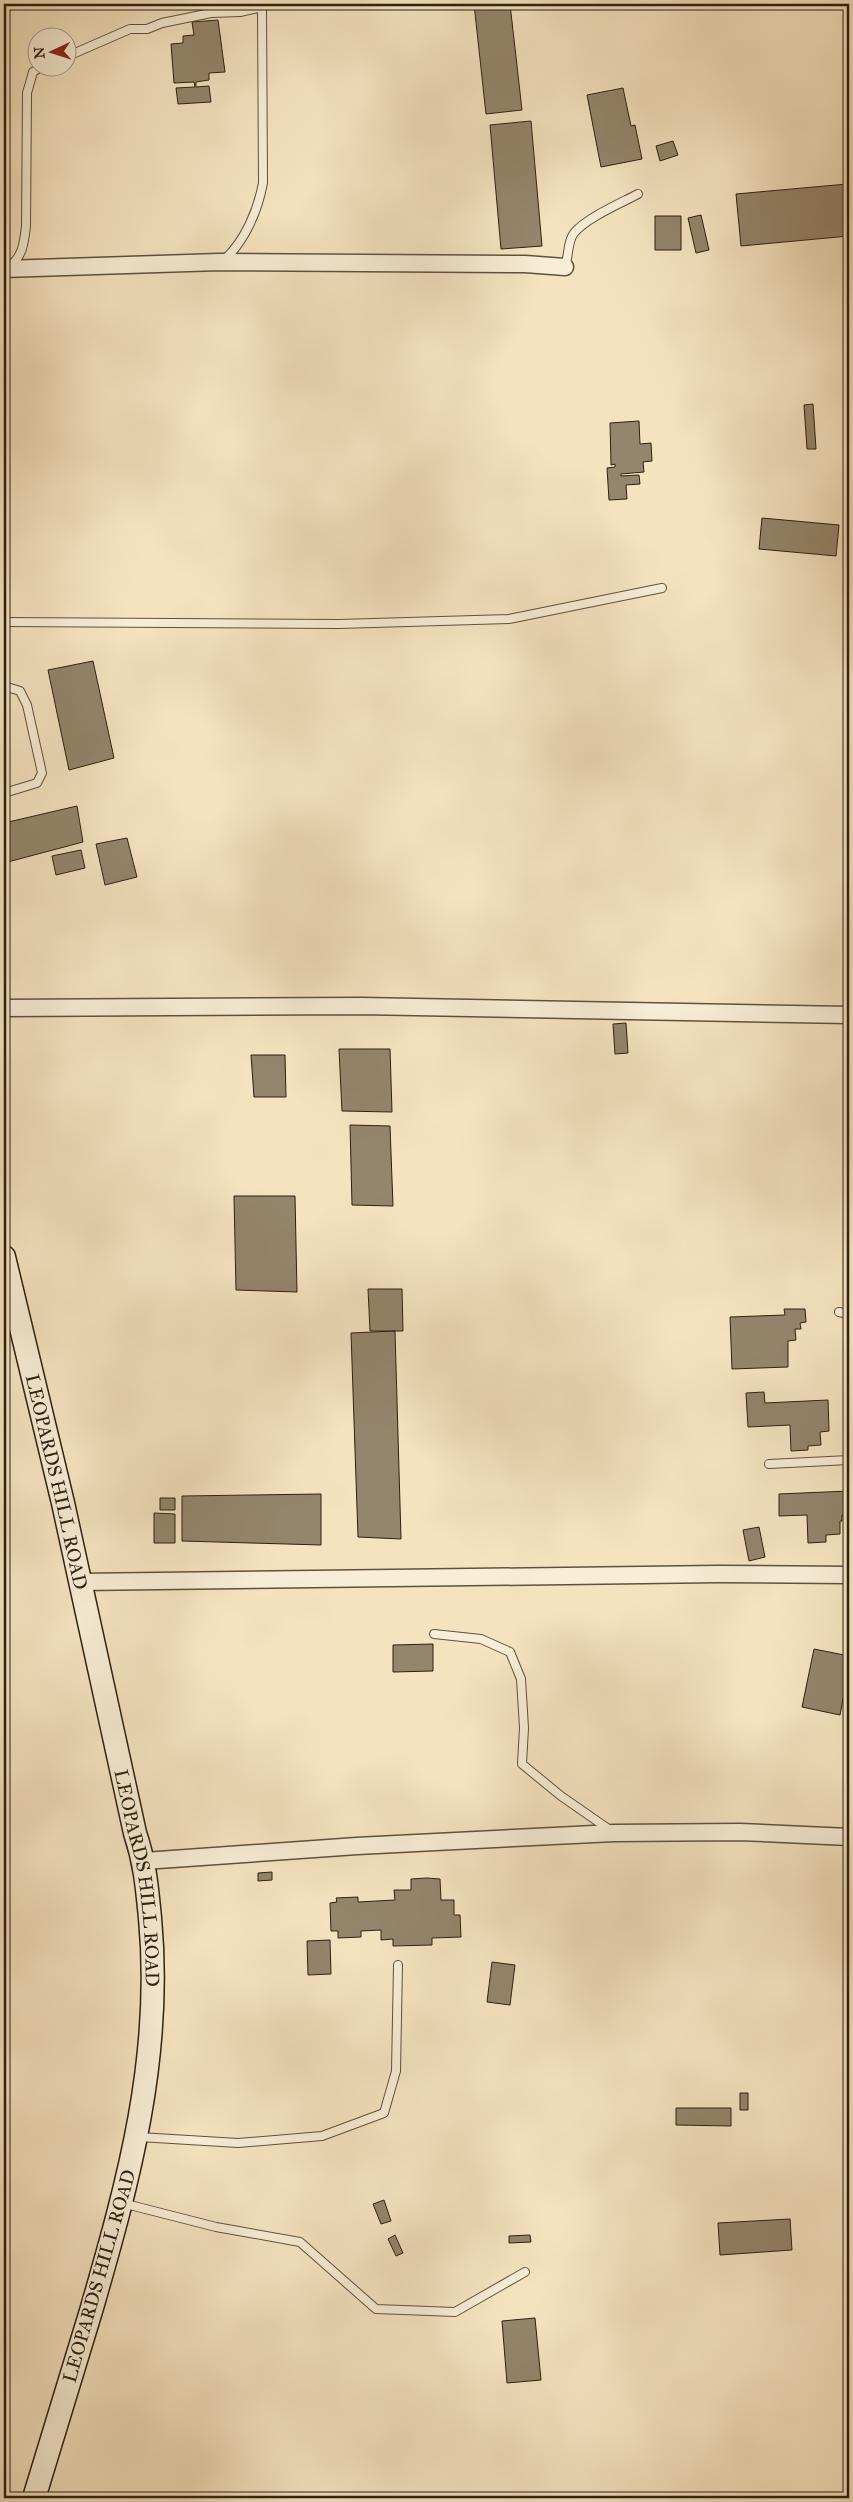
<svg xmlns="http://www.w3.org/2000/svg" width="853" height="2502" font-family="'IM FELL Great Primer',serif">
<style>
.building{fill:#95856c;stroke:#2d2011}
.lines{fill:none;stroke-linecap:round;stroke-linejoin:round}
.service-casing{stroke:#5f513d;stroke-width:10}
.minor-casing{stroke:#5f513d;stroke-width:19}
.secondary-casing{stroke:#2d2011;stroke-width:25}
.service{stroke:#f8edd6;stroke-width:8}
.minor{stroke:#f8edd6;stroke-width:16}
.secondary{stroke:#f8edd6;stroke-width:22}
.labels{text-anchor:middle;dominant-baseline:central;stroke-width:4;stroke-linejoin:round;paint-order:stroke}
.street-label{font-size:19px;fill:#2d2011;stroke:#f8edd6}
</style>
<rect width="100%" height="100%" fill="#f5e3c0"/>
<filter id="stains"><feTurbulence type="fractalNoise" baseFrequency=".004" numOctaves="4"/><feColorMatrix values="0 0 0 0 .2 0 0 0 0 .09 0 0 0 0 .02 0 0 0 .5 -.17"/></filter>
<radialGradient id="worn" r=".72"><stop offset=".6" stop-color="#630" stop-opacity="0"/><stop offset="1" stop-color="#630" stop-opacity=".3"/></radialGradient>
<!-- building -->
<path class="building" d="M474 4H510L522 110 486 114Z
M218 20 225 72 209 73V80L196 82V87L209 86 211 102 178 104 176 88 195 87 194 82 174 83 171 44 183 43V36L194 35 192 22Z
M623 88 631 126 635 125 642 159 601 167 587 95Z
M531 121 542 246 501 249 490 125Z
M673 141 678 155 660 161 656 146Z
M847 184 849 236 741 246 736 194Z
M701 215 709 250 696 253 688 218Z
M655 216H681V250H655Z
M813 404 816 449H807L804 405Z
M639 421 640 444 651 443 652 461 643 462 644 472 621 474V476L639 475 640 484 626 485 627 499 609 500 607 468 615 467V464L611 465 610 423Z
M762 518 839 525 836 556 759 549Z
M93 661 114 758 69 770 48 670Z
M77 806 83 842 4 863V823Z
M127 838 137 877 105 885 96 844Z
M81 850 85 868 56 875 52 856Z
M626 1023 628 1053 615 1054 613 1024Z
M339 1049H390L392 1112 342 1111Z
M251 1055H285L286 1097H254Z
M350 1125 390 1126 393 1206 352 1205Z
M234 1196H295L297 1292 236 1290Z
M368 1289H402L403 1331H370Z
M784 1309H805L806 1322 800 1323 801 1329H795L796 1340 788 1341V1367L732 1369 730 1317 785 1315Z
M395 1331 401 1539 358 1537 351 1333Z
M764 1392 765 1403 828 1400 829 1431 820 1432 821 1445 808 1446V1450L791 1451 790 1425 748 1427 746 1393Z
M849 1491V1515H842V1521H840V1534L826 1535V1542L808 1543 807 1515 779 1516V1494Z
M321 1494V1545L182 1541V1496Z
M160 1498H175V1510H160Z
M154 1513 175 1514V1543H154Z
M759 1527 765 1557 749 1561 743 1530Z
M433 1644V1671L393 1672V1645Z
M814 1649 849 1656V1667L840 1715 802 1707Z
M272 1872V1880L258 1881V1873Z
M427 1878 440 1879 441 1900H454V1915H460L461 1937 432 1938V1945L393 1946V1939L381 1940V1930L361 1931V1937L338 1938V1931H331L330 1903 337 1902 336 1898 358 1897V1902L395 1900 394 1890H411V1879Z
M330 1940 331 1974 308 1975 307 1941Z
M492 1962 515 1965 510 2005 487 2002Z
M740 2093H748V2110H740Z
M676 2108H731V2126L676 2125Z
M384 2200 391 2221 381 2224 373 2204Z
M790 2219 792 2250 720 2255 718 2223Z
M395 2235 403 2253 396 2256 388 2239Z
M530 2235 531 2242 509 2243V2236Z
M535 2318 541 2380 507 2383 502 2321Z"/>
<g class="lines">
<!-- service casing -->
<g class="service-casing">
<path id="service" d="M68 56 130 29H147L162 23 211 13 240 12 262 7 263 183C258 210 245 241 224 260
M10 266C23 256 24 242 26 226L27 93 33 72 39 68
M565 267C569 256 567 242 574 233 586 218 621 203 638 194
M4 622 339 624 509 619 662 588
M4 686 20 691 27 705 42 773 37 783 4 793
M839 1312 849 1314
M769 1464 849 1460
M434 1634 481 1639 510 1652 521 1679 524 1728 522 1764 561 1796 610 1830
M139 2137 238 2143 322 2136 384 2113 396 2071 398 1965
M122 2203 216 2227 300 2242 376 2309 455 2312 525 2272"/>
</g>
<!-- minor casing -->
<g class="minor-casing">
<path id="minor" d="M4 269 219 262 525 264 565 267
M4 1008 361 1006 849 1015
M79 1582 718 1574 849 1575
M144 1861 357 1846 614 1833 740 1832 849 1837"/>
</g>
<!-- secondary casing -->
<g class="secondary-casing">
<g id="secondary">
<path id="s1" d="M4 1257 63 1503 135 1833C145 1863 147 1887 150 1918 163 2056 129 2180 91 2311 72 2373 53 2436 34 2498"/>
</g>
</g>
<!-- service -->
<use href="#service" class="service"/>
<!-- minor -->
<use href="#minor" class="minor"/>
<!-- secondary -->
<use href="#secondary" class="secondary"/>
</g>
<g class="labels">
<!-- street labels -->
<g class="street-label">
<text stroke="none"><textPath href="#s1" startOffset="231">LEOPARDS HILL ROAD</textPath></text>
<text stroke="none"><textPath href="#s1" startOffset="636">LEOPARDS HILL ROAD</textPath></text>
<text transform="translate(99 2276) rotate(-74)">LEOPARDS HILL ROAD</text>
</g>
</g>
<!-- margin -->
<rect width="853" height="2502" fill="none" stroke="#f5e3c0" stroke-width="20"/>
<rect x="5" y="5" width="843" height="2492" fill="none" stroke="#2d2011" stroke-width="2.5"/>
<rect x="10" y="10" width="833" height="2482" fill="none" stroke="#2d2011"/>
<!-- north arrow -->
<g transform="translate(52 52) rotate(266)"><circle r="24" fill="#f8edd6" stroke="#a79b87"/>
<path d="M0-4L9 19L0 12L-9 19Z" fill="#8f2418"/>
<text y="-8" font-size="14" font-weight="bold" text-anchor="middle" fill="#2d2011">N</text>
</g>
<rect width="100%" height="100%" filter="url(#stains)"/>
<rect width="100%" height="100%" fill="url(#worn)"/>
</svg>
